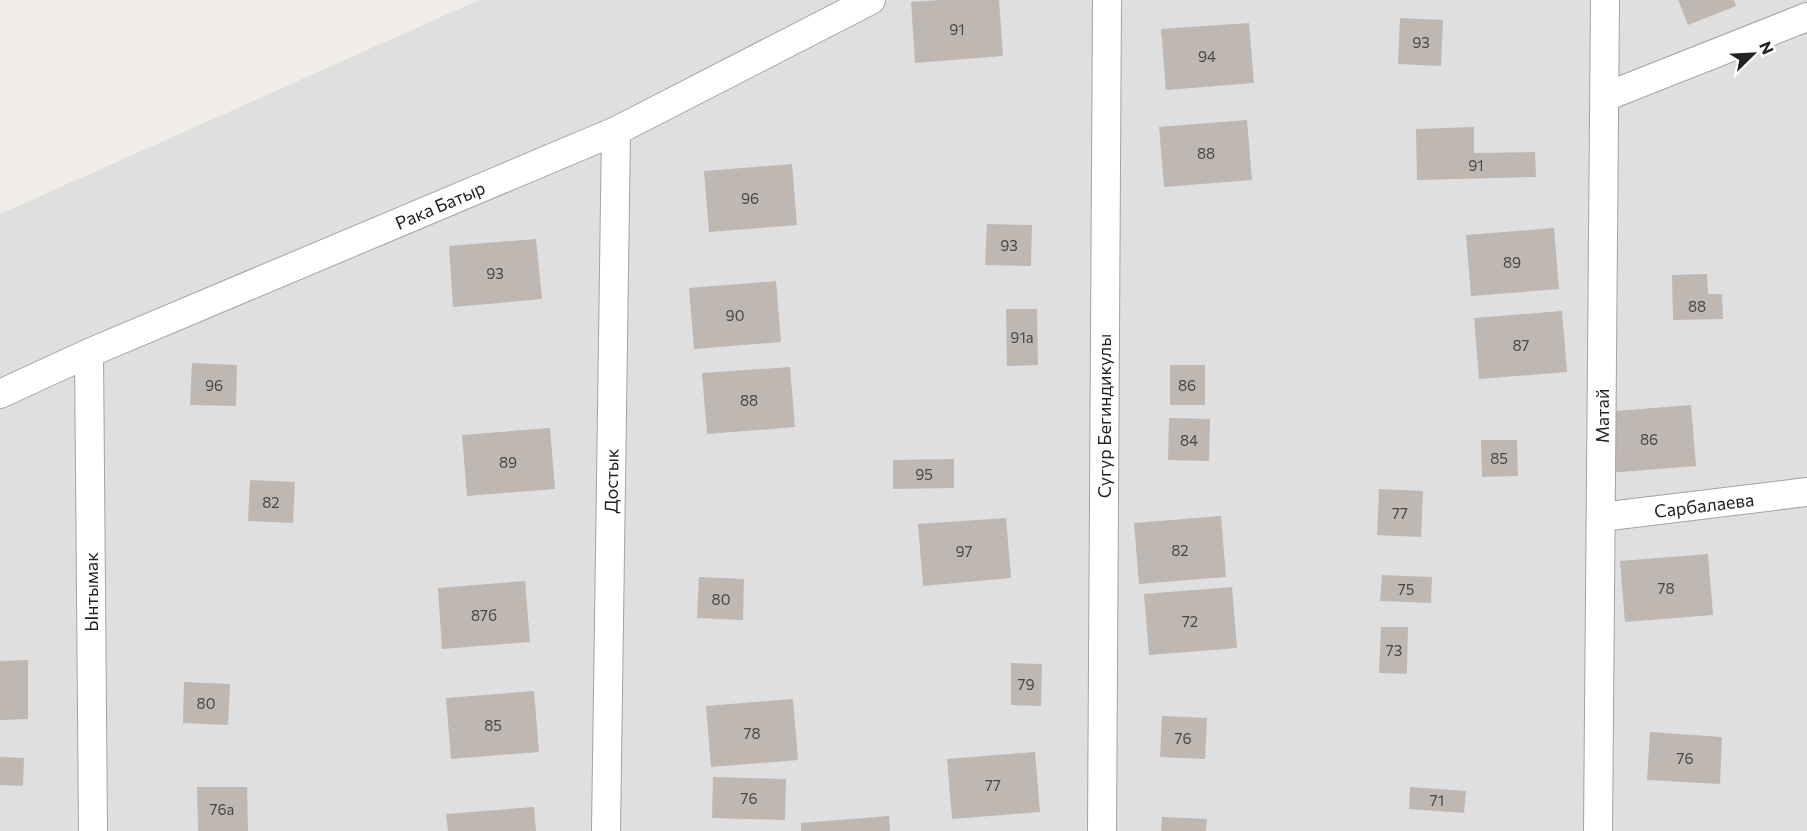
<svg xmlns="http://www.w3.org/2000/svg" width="1807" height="831" font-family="Commissioner,sans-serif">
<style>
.residential{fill:#e0dfdf}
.building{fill:#bfb7b2}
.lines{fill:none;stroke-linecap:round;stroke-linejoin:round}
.minor-casing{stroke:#a3a3a3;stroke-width:30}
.minor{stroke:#fff;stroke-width:28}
.labels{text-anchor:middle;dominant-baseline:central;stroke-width:5;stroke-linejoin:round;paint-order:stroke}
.number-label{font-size:15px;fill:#494746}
.street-label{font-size:18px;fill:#222;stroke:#fff}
</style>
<rect width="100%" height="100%" fill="#f1eee9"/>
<!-- residential -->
<path class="residential" d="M479 0H1807V831H0V214Z"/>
<!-- building -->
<path class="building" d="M940 0H999L1003 56 915 63 911 2Z
M1678 0H1734L1736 6 1688 25Z
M1400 18 1443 20 1441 66 1398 64Z
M1249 23 1254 83 1166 90 1161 29Z
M1247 120 1252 180 1164 187 1159 127Z
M1474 127V153L1535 152 1536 177 1417 180 1416 129Z
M792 164 797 225 709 232 704 171Z
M987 224 1032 225 1031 266 985 265Z
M1554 228 1559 289 1471 296 1466 235Z
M536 239 542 299 453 307 449 246Z
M1707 274 1708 294H1722L1723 319 1673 320 1672 275Z
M776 281 781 342 694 349 689 288Z
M1006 309H1037L1038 365 1007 366Z
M1562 311 1567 372 1479 379 1474 318Z
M192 363 237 365 236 406 190 405Z
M1170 365H1205V405H1170Z
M790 367 795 427 707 434 702 373Z
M1691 405 1696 466 1608 473 1603 412Z
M1169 418 1210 419 1209 461 1168 460Z
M550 428 555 489 467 496 462 435Z
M1481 440H1517L1518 476 1482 477Z
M954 459V488L893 489V460Z
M250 480 295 482 293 523 248 521Z
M1379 489 1423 491 1421 537 1377 535Z
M1221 516 1226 577 1139 584 1134 523Z
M1006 518 1011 578 923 586 918 524Z
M1708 554 1713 615 1625 622 1620 561Z
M1382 575 1432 577 1431 603 1380 601Z
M699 577 744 579 743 620 697 618Z
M525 581 530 642 442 649 438 588Z
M1232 587 1237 648 1149 655 1144 594Z
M1381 627H1408L1407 674 1379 673Z
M28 660V719L0 720V661Z
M1011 663 1042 664 1041 706 1011 705Z
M184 682 230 684 228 725 183 723Z
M534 691 539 752 451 759 446 698Z
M793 699 798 760 711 767 706 706Z
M1162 716 1207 718 1205 759 1160 757Z
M1650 732 1722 737 1720 784 1647 780Z
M1035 752 1040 812 952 819 947 759Z
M0 757 24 758 23 786 0 785Z
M713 777 786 779 785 820 712 818Z
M197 787H247L248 831H198Z
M1410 787 1466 791 1464 813 1409 809Z
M534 807 536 831H448L446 814Z
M889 816 890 831H801V823Z
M1162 817 1207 819 1206 831H1161Z"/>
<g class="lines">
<!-- minor casing -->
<g class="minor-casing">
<path id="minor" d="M1605 97 1807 17
M89 353 93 831
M0 394 89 353 616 131 871 0
M1601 517 1807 492
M606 831 616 131
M1102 831 1107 0
M1598 831 1605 0"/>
</g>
<!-- minor -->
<use href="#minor" class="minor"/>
</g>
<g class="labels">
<!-- number labels -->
<g class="number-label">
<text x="957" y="29">91</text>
<text x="1421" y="42">93</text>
<text x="1207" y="56">94</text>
<text x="1206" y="153">88</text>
<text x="1476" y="165">91</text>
<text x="750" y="198">96</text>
<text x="1009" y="245">93</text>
<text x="1512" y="262">89</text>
<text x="495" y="273">93</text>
<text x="1697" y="306">88</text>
<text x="735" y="315">90</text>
<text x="1022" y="337">91а</text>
<text x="1521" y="345">87</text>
<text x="214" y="385">96</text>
<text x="1187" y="385">86</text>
<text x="749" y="400">88</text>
<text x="1649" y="439">86</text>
<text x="1189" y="440">84</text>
<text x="1499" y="458">85</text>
<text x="508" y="462">89</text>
<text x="924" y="474">95</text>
<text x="271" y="502">82</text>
<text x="1400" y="513">77</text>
<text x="1180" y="550">82</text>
<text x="964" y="551">97</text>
<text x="1666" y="588">78</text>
<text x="1406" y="589">75</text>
<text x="721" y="599">80</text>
<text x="484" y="615">87б</text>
<text x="1190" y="621">72</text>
<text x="1394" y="650">73</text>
<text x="1026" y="684">79</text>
<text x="206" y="703">80</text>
<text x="493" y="725">85</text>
<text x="752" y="733">78</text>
<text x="1183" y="738">76</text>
<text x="1685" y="758">76</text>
<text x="993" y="785">77</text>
<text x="749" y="798">76</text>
<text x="1437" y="800">71</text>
<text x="222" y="809">76а</text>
</g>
<!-- street labels -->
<g class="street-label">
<text transform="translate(440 205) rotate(-23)">Рака Батыр</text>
<text transform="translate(1104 416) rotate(-90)">Сугур Бегиндикулы</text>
<text transform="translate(1602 416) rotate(-90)">Матай</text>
<text transform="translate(611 481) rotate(-89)">Достык</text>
<text transform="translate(1704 505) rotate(-7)">Сарбалаева</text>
<text transform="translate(91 592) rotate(-90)">Ынтымак</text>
</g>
</g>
<!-- north arrow -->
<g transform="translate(1753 54) rotate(66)" stroke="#ffffff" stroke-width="4.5" paint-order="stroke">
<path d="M0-4.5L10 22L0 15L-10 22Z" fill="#222222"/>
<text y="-9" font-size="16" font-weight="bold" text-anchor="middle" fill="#222222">N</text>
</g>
</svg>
